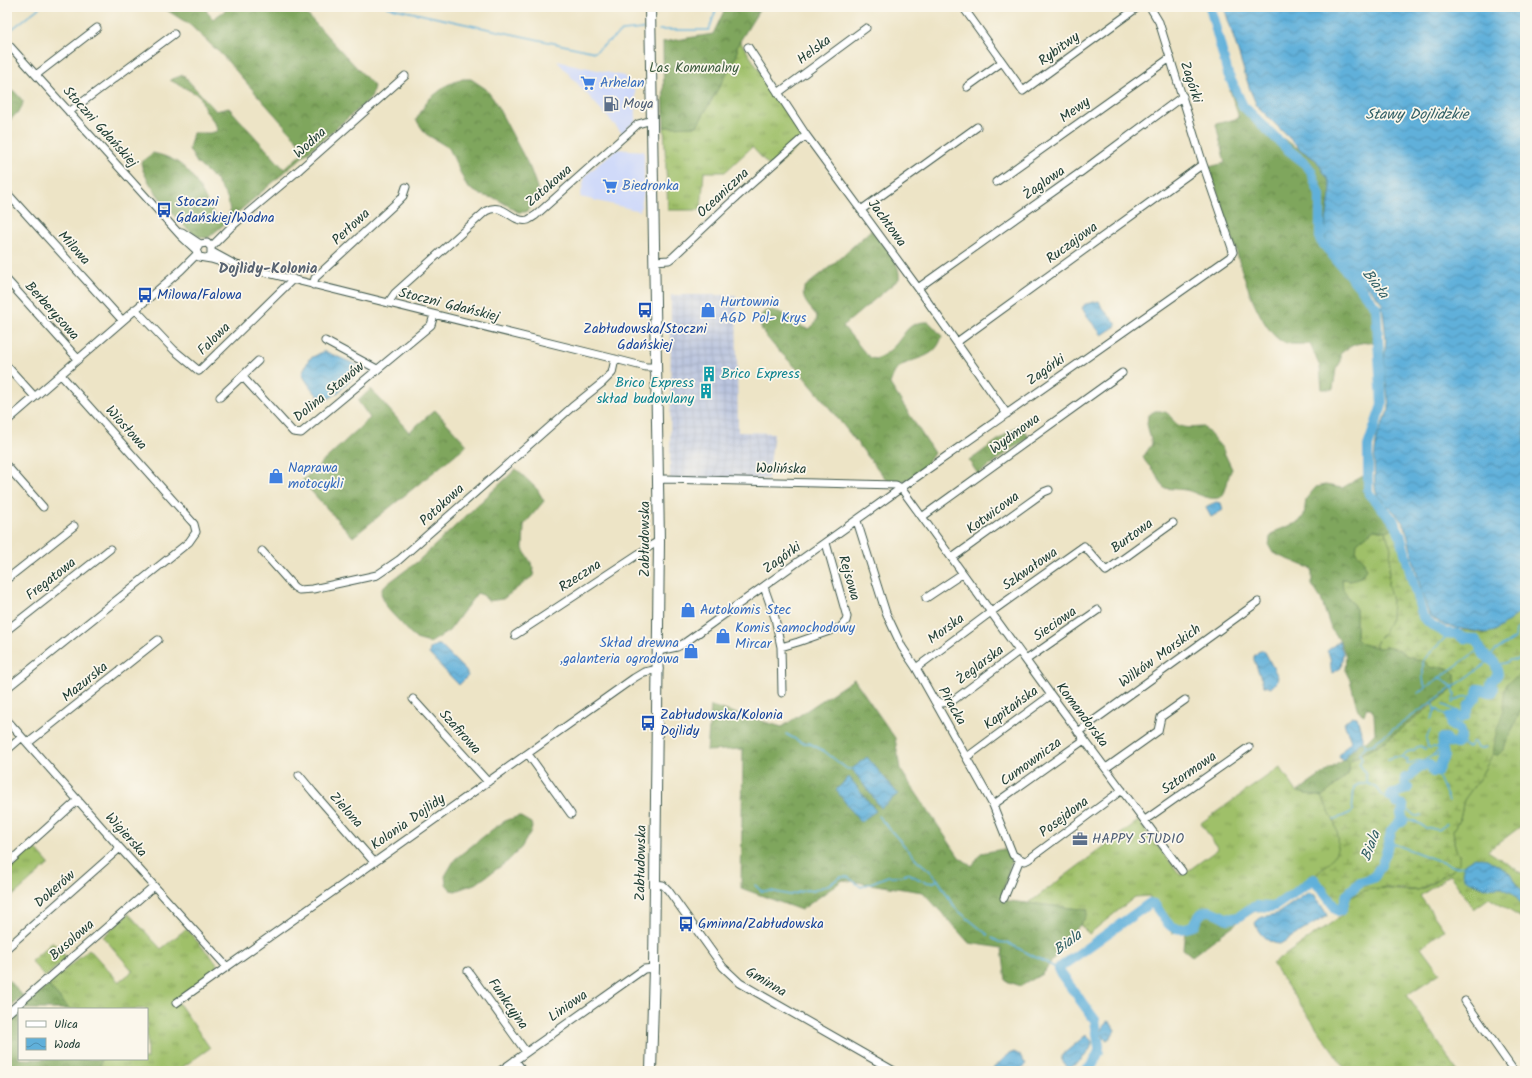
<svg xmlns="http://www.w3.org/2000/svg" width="1532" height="1078" font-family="Kalam,sans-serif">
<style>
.built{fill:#d0daf9}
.industrial{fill:url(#industrial-grid)}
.grass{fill:url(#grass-tufts);stroke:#5f7e4e}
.forest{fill:url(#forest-crowns);stroke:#4f7248}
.wetland{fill:url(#wetland-marsh);stroke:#5f7e4e}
.water{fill:url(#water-waves);stroke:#407687}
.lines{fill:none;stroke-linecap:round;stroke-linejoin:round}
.stream{stroke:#60b0da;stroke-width:1.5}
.river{stroke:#60b0da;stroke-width:10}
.minor-casing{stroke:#3e564a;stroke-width:9}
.highway-casing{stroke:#3e564a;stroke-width:12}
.minor{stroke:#fff;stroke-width:7}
.highway{stroke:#fff;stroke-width:10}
.labels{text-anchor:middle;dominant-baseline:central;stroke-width:3.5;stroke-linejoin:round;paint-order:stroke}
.street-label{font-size:14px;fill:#1f3d34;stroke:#fbf7ec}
.park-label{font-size:14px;fill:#3f5e41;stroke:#fbf7ec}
.shop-label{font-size:14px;fill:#366cbe;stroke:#fbf7ec;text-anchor:start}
.service-label{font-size:14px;fill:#4e5e75;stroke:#fbf7ec;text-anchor:start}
.transit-label{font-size:14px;fill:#164399;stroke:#fbf7ec;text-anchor:start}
.culture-label{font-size:14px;fill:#0d838f;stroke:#fbf7ec;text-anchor:start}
.water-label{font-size:15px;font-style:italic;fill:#326066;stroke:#fbf7ec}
.neighbourhood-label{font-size:15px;font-weight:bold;fill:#596472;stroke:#fbf7ec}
</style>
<defs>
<pattern id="industrial-grid" width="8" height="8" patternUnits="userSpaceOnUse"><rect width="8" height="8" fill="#bac4de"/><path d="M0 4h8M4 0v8" fill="none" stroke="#9fa9bf"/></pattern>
<pattern id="grass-tufts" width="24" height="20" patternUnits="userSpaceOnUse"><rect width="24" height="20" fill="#9fc069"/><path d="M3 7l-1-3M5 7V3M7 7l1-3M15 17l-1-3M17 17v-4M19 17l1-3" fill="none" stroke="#819d57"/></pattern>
<pattern id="forest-crowns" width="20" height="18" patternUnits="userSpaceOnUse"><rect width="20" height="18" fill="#7fa65d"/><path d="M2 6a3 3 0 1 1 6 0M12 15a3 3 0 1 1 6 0" fill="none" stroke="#67884e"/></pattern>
<pattern id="wetland-marsh" width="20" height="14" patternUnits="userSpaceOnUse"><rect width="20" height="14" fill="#9fc069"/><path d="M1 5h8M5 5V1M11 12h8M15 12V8" fill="none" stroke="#819d57"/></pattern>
<pattern id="water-waves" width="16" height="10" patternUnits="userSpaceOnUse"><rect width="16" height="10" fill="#60b0da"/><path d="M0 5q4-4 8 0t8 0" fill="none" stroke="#4f90b2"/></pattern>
</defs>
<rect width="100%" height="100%" fill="#fbf7ec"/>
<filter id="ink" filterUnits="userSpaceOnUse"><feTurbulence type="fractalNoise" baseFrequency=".025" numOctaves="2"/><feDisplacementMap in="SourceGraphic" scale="8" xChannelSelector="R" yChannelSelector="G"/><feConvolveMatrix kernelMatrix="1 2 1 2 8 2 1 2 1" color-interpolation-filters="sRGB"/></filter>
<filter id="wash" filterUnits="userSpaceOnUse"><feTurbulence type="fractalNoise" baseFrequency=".012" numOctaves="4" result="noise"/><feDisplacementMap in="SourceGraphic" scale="16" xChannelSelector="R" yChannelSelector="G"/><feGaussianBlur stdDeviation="0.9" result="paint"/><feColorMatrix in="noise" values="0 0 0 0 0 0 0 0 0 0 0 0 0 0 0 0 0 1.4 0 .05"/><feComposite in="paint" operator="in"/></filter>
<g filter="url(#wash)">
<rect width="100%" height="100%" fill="#ede4c6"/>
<!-- built -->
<path class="built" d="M557 61 624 76 635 90 636 120 622 133Z
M616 149 644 151V192L640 211 580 197 585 176Z"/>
<!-- industrial -->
<path class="industrial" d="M671 295H736L738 432 774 433 768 479 670 481Z"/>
<!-- grass -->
<path class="grass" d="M740 41 805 140 773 170 752 147 725 172H704L701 210H668L664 127 697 126 737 55V46Z
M1374 529 1385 531 1391 548 1388 584 1392 601 1391 618 1384 633 1378 639 1376 645 1378 648 1362 644 1356 638V609L1343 589 1342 579 1351 580 1363 559 1356 552V543Z
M1524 678 1525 823 1488 851 1525 875V920L1489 898 1474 909 1450 875 1420 896 1444 930 1421 947 1440 973 1407 995 1457 1071H1347L1272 964 1343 915 1347 910 1349 899C1378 876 1405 900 1428 886 1439 880 1450 865 1459 856L1454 844V839L1453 831 1460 818 1464 800 1479 779 1493 754 1498 755 1503 750 1524 703 1519 687Z
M1280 767 1297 792 1322 797C1332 817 1349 842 1331 861 1326 866 1317 871 1314 876 1313 878 1313 880 1313 882L1274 910 1255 911 1238 922 1226 923 1215 915 1195 928 1172 933 1167 928 1150 906V896L1135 897 1089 934 1080 925 1085 918 1087 910 1029 903 1138 821 1181 876 1218 849 1201 823Z
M33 846 49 864 7 901V870Z
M129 914 161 949 186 929 217 963 218 968 174 1000 180 1005 210 1048 177 1071H98L102 1059H147V1009H69L48 985 89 949 119 982 133 971 103 937Z
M53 942 67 958 45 977 31 961Z"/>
<!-- forest -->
<path class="forest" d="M162 7H206L207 12 213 19 230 7H300L374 86 371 98 208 238C202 238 198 237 193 233 178 223 142 180 141 162L153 153C185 160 193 175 207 202 212 210 216 218 225 223L230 212 228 199 215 179 197 163 189 149 193 133H210L218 131 215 123 205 110 200 96 170 80 183 75 216 111 229 108 284 169 306 150 222 55 190 25Z
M726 7H761L737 46V55L697 126 664 127 663 42 713 34Z
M462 79H471L486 89 494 100 530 168 540 196 526 212H518L497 199 481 195 467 187 449 148 426 134 416 120 428 100 447 85Z
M1230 90 1239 94 1247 108 1265 127 1316 160 1323 171 1329 181 1331 189 1328 209 1331 249 1358 279 1357 288 1375 308 1376 342C1360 342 1353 343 1340 354V363L1336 369 1333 389H1322L1320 367 1310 344C1302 344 1292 345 1285 343 1263 337 1240 270 1236 249L1209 167 1225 163 1216 124 1239 118Z
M14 91 23 101C23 111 12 116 7 124V92Z
M871 230C882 243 901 260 899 279L843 326 866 354 871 358 876 359C881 356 886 354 890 350 906 337 904 321 929 322L942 336C936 359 917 356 901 366 895 369 892 378 890 384L934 453 920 474 903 481 889 483C859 446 830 407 799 371 788 359 770 344 762 330 760 325 759 317 763 313 770 306 787 315 794 319 800 324 800 327 808 329 814 326 816 323 817 316 810 307 799 298 805 287L832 265Z
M371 389 409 432 435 410 467 445 353 537 302 481 370 418 358 401Z
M1155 411C1175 410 1168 422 1181 426 1188 429 1197 427 1204 427L1222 448 1232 469C1227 478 1228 485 1224 493 1217 506 1196 492 1186 490 1179 489 1172 489 1164 488L1156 474 1145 461 1143 457 1152 444 1147 424 1148 415Z
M1020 424 1029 437 978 474 969 461Z
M516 469 537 489 544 501 524 525 523 549 534 568 533 576 503 599 488 601 483 595 477 593 449 631 430 643 416 639 386 607 381 593 383 587 417 562Z
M1365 475V492L1394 529 1385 531 1374 529 1357 543 1356 552 1363 559 1366 569 1361 577 1351 580 1342 579 1343 589 1356 609V638L1362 644 1378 648 1386 647 1400 650 1406 655 1425 662 1430 667 1433 668 1442 666 1448 668 1455 674 1456 687 1434 702 1387 740 1352 759 1347 776 1322 797 1297 792 1343 760 1349 752 1363 741H1367L1375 733 1374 714 1371 708H1366L1364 715 1358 711 1350 680 1345 670 1346 656 1340 641 1331 629 1321 599 1312 585V569L1273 553 1269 546 1270 537 1276 531 1299 522 1304 515 1306 499 1316 487 1325 485 1342 488Z
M1525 663V678L1519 687 1524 703 1503 750 1498 755 1493 754 1467 725 1504 682Z
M854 679 895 738 900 769 959 857 972 866 981 853 1004 849 1012 858 1001 900 1088 910 1085 918 1042 974 1021 986 1006 981 1002 948 969 943 923 892 843 880 801 910 741 888 743 749 707 751 711 706 782 727Z
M519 816 531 823 532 827 531 831 521 848 508 861 477 883 455 891 451 890 446 884 445 876 455 859 493 829 505 821Z
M1203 915H1215L1226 923 1238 922 1192 956 1183 949 1185 931 1195 928Z
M9 980 23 996 7 1010V982Z
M48 985 69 1009H19V1059H102L98 1071H7V1016L31 995 34 997Z"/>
<!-- wetland -->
<path class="wetland" d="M1525 363V671L1507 683 1504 692 1503 712 1496 732 1493 754 1479 779 1464 800 1460 818 1453 831 1454 839V844L1459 856V863L1453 870 1421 889 1416 890C1386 889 1370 882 1344 902V907L1339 911 1314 879V876C1350 849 1340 833 1322 797L1347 776 1350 770 1349 763 1352 760 1387 740 1456 687 1455 674 1448 668 1442 666 1433 668 1430 667 1425 662 1406 655 1400 650 1386 647 1378 648 1376 645 1378 639 1384 633 1391 618 1392 601 1388 585 1391 548 1385 531 1394 529 1404 541 1422 609C1427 621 1438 632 1453 632 1457 632 1461 630 1465 630 1474 631 1485 637 1492 630Z"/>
<!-- water -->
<path class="water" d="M1224 7H1525V609L1495 631 1486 633 1445 626 1429 615 1422 594 1405 526 1396 514 1377 495 1375 488 1374 459 1377 436 1389 409V405L1385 376 1384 361 1386 339 1382 303 1375 294 1358 279 1328 245 1324 234 1331 189 1329 181 1316 160 1301 150 1257 106 1250 90Z
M1099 301 1102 308 1116 323V326L1102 335 1088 318 1082 308 1085 304Z
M324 351 357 365 360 370C354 377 334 400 325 399 316 398 306 381 302 374L309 359Z
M1216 502 1221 503 1223 510 1211 517 1206 508 1207 506Z
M1459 630 1462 635 1475 636C1479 640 1483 647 1482 653L1473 640C1464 638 1461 645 1455 632Z
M1339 641 1343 653 1341 668 1332 673C1329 665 1333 660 1327 651Z
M436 645H440L466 671 468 676 459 685 429 654 430 649Z
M1260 650H1263L1265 652 1278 677 1277 681 1271 688 1264 686 1254 660V656Z
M1352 716 1357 717 1363 740 1349 752 1346 758 1342 760 1339 756C1341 751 1347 746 1351 741L1344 723Z
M867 757 898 794 881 808 852 769Z
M849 777 876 811 860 822 836 790Z
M1475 857 1487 859 1510 873 1517 886 1525 892V908L1512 893 1500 887 1484 888 1465 879 1462 873 1465 863Z
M1309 892 1314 894 1326 913 1327 916 1280 944C1269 944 1258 934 1255 923 1263 913 1268 918 1278 913Z
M1107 1021 1110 1022 1115 1030 1111 1037 1107 1040 1104 1038 1101 1032Z
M1086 1035 1092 1041C1093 1051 1077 1065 1068 1068L1062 1060 1061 1056Z
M1014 1052 1020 1055 1026 1065 1020 1071H990L1009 1054Z"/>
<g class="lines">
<!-- stream -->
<path class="stream" d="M387 7 595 52 622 31 643 29
M659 30H709L717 7
M7 33 40 7
M1496 665 1505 663 1510 660H1517L1522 656 1525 657
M1439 677C1445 679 1447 685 1454 687
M1425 687 1423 680V660L1446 637V633
M1453 687 1455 696 1453 700
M1418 693 1481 648
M1430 703H1432L1435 708C1441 710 1444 718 1450 717
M1452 703 1462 697 1476 696
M1443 705 1465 714
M1431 719 1436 709
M786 734 802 743H809L824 751 847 769H852
M1363 741 1366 746
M1459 742 1467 747 1470 746 1472 742H1474L1477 748 1481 749 1486 747
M1428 746 1426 739 1430 730
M1432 756 1438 755 1443 752
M1402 757 1408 760 1407 763 1411 764 1417 761 1425 760 1431 757 1439 750
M1388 759 1394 757H1402L1407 752 1414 750 1417 747 1420 746 1425 749 1428 746 1430 748 1434 747 1442 749 1455 743
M1438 769 1439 772 1438 775 1449 801
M1391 797 1388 799 1382 795 1378 789 1367 783 1365 772 1359 764 1362 759 1360 753 1366 746 1374 744 1378 740 1483 666 1486 663 1488 658 1495 651 1515 638 1516 630 1520 627
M1404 808 1408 810 1415 816H1422
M878 816 917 860 930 871 938 880 956 909 988 935
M1403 819 1415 821 1426 828H1430L1438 830 1447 824
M1334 820 1352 812 1354 787 1359 784H1366
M1389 842 1455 867 1465 866
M755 885 761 891H771L790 895 806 890 813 891 830 884 841 877H848L861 887 888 876H901L907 873C917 877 927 887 938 880
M992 938 999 942 1008 943 1058 969"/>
<!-- river -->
<path class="river" d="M1075 993 1059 971V968L1150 903 1154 904C1167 920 1167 935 1193 926 1196 923 1197 918 1200 915 1207 905 1220 916 1228 919L1238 917 1251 908 1257 906 1271 907 1275 906 1314 879 1337 910 1339 911 1342 910 1347 894 1360 882 1373 878 1375 876 1381 865 1386 853 1391 831 1397 824 1403 821 1401 814 1404 808 1403 805 1396 803 1394 799 1391 797V795C1396 793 1401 790 1407 789L1408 787 1405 782V778L1412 775 1414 771 1421 766 1430 765 1433 772H1437L1444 756 1442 745 1443 738H1446L1449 742 1456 744 1459 742 1461 735 1459 728 1452 726 1450 717 1456 715 1461 718 1465 716 1469 705 1476 698 1478 689C1484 688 1487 694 1493 692L1494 689 1491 686V683L1498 674 1495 663 1482 653 1479 644 1475 639 1463 638 1457 634 1445 633 1432 625 1423 617 1414 586 1400 534 1393 520 1369 494 1368 490V446L1382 405 1376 307 1320 240V195L1311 171 1305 163 1286 148 1243 106 1228 74 1210 7
M1078 997 1095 1020 1099 1047
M1086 1071 1093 1064 1099 1051"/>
</g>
</g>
<g filter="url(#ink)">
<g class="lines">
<!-- minor casing -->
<g class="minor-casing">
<path id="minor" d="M963 7 1023 91 1138 7
M7 43 181 236 196 250
M748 47 806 135 918 288 1007 414
M36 75 97 28
M967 87 1002 62
M778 93 866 28
M69 112 174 34
M996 182 1170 58
M7 193 122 320
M861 210 977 127
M182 232 200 244
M211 247 231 227 300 169 405 76
M212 252 234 264 243 267 615 359 646 367H657
M207 258 211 255V247L207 243 200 244 196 250 199 257 211 259 224 263
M655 261 669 260 673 257 729 204 806 135
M7 280 78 359
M313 285 315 278 395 204 403 196 406 187
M918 288 1081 172 1183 96
M388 303 395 293 486 211C504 201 512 224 528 220 530 219 533 217 536 215L638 124 652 120
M135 309 174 350 199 371 293 279
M325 341 377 369
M957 342 1203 164
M7 366 35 397
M242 376 293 432 301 433 431 325 434 315
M220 397 258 361
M7 421 181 270 197 254
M7 466 43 507
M659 480 665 479 896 485 901 488 1051 695 1182 871
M922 517 1122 373
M857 521 886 613 902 647 916 668 993 805 1013 855 1020 859 1004 898
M262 551 294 587 299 590 313 589 377 575 399 560 572 407 602 383 612 373 615 359
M952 558 1044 492 1049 490
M7 579 74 526
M764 587 775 618 781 647 782 693
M926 598 962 574
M7 630 110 549
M515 635 652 545 659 541
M781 647 798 642 841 627 846 621 847 617 826 543
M658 651 677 647 683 644 911 481 1230 257 1233 252 1232 248 1203 164 1159 22 1150 7
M1026 660 1098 610
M916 668 991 612 1084 546 1106 571 1173 523
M7 688 189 542 196 532 194 524 61 375
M413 699 488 782
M934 700 942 703 951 702 1019 651
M7 720 120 848 227 967
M1078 732 1258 602
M28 743 158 640
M7 750 22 737
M528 754 571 814
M967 757 1051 695
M1106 768 1158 731 1161 717 1185 700
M299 775 313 792 374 862
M993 805 1084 740
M1145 820 1249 747
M1020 859 1025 861 1029 859 1122 790
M7 864 78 800
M655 884 663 885 668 890 723 967 740 983 894 1071
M7 948 120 848
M468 971 526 1052
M1465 1001 1514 1071
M176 1003 634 678 644 672 659 669
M7 1014 154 886
M515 1060 523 1071
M500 1071 644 969 654 968"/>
</g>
<!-- highway casing -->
<g class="highway-casing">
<path id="highway" d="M650 7 659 541 654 968 651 1071"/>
</g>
<!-- minor -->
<use href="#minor" class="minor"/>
<!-- highway -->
<use href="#highway" class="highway"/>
</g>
</g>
<!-- icons -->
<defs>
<g id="supermarket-bare" transform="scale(1.2)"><path d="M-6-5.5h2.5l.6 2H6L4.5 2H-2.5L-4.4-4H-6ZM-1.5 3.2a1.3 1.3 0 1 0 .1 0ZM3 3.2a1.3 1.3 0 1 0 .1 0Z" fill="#3f7fe0" stroke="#fbf7ec" stroke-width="2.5" paint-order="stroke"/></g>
<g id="fuel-bare" transform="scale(1.2)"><path d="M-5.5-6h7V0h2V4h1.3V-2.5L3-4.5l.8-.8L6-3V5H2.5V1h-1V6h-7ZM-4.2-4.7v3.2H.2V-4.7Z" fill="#5c6f8a" stroke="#fbf7ec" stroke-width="2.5" paint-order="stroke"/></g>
<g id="bus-bare" transform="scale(1.2)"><path d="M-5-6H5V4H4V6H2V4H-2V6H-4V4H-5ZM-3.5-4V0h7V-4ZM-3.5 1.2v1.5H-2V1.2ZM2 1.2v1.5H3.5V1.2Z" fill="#1a4fb4" stroke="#fbf7ec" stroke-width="2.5" paint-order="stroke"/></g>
<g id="shop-bare" transform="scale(1.2)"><path d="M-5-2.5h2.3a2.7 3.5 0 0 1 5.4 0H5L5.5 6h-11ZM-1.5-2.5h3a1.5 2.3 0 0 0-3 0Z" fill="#3f7fe0" stroke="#fbf7ec" stroke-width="2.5" paint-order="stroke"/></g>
<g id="building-bare" transform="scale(1.2)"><path d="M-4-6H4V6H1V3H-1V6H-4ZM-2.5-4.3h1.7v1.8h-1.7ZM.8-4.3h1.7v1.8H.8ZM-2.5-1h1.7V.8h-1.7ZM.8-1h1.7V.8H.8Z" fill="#0f9aa8" stroke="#fbf7ec" stroke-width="2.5" paint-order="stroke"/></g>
<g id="office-bare" transform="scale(1.2)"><path d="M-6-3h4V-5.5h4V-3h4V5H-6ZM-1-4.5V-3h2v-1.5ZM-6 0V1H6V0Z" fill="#5c6f8a" stroke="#fbf7ec" stroke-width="2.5" paint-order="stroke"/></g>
</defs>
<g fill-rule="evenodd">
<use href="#supermarket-bare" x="588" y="83"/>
<use href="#fuel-bare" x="611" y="104"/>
<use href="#supermarket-bare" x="610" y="186"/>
<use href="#bus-bare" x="164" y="210"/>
<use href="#bus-bare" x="145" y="295"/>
<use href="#bus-bare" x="645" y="310"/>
<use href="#shop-bare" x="708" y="310"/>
<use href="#building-bare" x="709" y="374"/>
<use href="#building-bare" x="706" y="391"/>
<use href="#shop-bare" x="276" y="476"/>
<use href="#shop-bare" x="688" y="610"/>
<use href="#shop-bare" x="723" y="636"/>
<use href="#shop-bare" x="691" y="651"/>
<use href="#bus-bare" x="648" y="723"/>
<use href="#office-bare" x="1080" y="839"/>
<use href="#bus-bare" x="686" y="924"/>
</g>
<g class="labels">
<!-- street labels -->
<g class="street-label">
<text transform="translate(1059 49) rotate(-36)">Rybitwy</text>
<text transform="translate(814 50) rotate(-37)">Helska</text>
<text transform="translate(1191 82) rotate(72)">Zagórki</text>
<text transform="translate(1075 110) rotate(-36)">Mewy</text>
<text transform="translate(100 127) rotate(48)">Stoczni Gdańskiej</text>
<text transform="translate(310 143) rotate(-42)">Wodna</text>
<text transform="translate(1044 183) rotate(-35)">Żaglowa</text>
<text transform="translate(549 186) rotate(-41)">Zatokowa</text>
<text transform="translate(723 193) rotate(-43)">Oceaniczna</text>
<text transform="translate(887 223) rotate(54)">Jachtowa</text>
<text transform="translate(351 227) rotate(-43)">Perłowa</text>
<text transform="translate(1072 243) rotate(-36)">Ruczajowa</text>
<text transform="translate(74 248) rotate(48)">Milowa</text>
<text transform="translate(449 305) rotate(14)">Stoczni Gdańskiej</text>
<text transform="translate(52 311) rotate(48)">Berberysowa</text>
<text transform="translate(214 339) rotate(-45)">Falowa</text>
<text transform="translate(1046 370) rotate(-35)">Zagórki</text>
<text transform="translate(329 392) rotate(-39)">Dolina Stawów</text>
<text transform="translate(126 428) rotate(48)">Wiosłowa</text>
<text transform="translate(1015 434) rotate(-36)">Wydmowa</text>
<text transform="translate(781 469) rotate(1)">Wolińska</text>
<text transform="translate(442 505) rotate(-42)">Potokowa</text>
<text transform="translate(993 513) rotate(-36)">Kotwicowa</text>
<text transform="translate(1132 536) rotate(-36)">Burtowa</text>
<text transform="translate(645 539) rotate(-90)">Zabłudowska</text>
<text transform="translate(782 558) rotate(-36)">Zagórki</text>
<text transform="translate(1030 569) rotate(-35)">Szkwałowa</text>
<text transform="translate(580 576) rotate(-33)">Rzeczna</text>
<text transform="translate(849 578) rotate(74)">Rejsowa</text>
<text transform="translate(51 579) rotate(-38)">Fregatowa</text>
<text transform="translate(1055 624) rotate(-35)">Sieciowa</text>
<text transform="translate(946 629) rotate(-36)">Morska</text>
<text transform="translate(1160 656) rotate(-36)">Wilków Morskich</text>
<text transform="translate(980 665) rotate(-37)">Żeglarska</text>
<text transform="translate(85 682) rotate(-39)">Mazurska</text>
<text transform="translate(952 706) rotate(60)">Piracka</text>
<text transform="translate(1011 708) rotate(-36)">Kapitańska</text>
<text transform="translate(1082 715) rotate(53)">Komandorska</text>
<text transform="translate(460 732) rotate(48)">Szafirowa</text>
<text transform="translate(1031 762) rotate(-36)">Cumownicza</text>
<text transform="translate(1189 773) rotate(-35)">Sztormowa</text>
<text transform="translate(346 810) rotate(48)">Zielona</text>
<text transform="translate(1064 817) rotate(-37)">Posejdona</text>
<text transform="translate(408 822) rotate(-35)">Kolonia Dojlidy</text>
<text transform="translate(126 835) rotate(48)">Wigierska</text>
<text transform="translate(641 863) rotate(-89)">Zabłudowska</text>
<text transform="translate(55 889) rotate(-41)">Dokerów</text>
<text transform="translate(72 940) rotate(-41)">Busolowa</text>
<text transform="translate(766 982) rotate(31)">Gminna</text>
<text transform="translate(508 1004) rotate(55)">Funkcyjna</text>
<text transform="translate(568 1006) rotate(-35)">Liniowa</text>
</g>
<!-- park labels -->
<g class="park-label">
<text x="694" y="68">Las Komunalny</text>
</g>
<!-- shop labels -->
<g class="shop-label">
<text x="600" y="83">Arhelan</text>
<text x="622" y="186">Biedronka</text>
<text x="720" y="302">Hurtownia<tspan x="720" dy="16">AGD Pol- Krys</tspan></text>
<text x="288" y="468">Naprawa<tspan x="288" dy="16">motocykli</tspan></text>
<text x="700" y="610">Autokomis Stec</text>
<text x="735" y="628">Komis samochodowy<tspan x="735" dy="16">Mircar</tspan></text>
<text x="679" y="643" text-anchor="end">Skład drewna<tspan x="679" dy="16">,galanteria ogrodowa</tspan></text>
</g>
<!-- service labels -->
<g class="service-label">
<text x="623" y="104">Moya</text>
<text x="1092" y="839">HAPPY STUDIO</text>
</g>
<!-- transit labels -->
<g class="transit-label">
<text x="176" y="202">Stoczni<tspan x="176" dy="16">Gdańskiej/Wodna</tspan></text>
<text x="157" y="295">Milowa/Falowa</text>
<text x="645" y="329" text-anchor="middle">Zabłudowska/Stoczni<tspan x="645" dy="16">Gdańskiej</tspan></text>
<text x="660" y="715">Zabłudowska/Kolonia<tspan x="660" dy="16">Dojlidy</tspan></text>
<text x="698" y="924">Gminna/Zabłudowska</text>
</g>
<!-- culture labels -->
<g class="culture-label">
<text x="721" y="374">Brico Express</text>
<text x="694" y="383" text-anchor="end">Brico Express<tspan x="694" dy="16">skład budowlany</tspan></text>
</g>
<!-- water labels -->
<g class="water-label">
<text x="1417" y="115">Stawy Dojlidzkie</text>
<text transform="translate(1375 284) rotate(53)">Biała</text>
<text transform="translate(1371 846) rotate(-70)">Biala</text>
<text transform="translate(1068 943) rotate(-37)">Biala</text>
</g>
<!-- neighbourhood labels -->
<g class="neighbourhood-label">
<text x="268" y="269">Dojlidy-Kolonia</text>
</g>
</g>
<!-- margin -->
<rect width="1532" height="1078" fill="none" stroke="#fbf7ec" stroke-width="24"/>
<!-- legend -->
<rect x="18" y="1008" width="130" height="52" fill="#fbf7ec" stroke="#a3ada2"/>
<rect x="26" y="1021" width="20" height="6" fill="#ffffff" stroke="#a3ada2"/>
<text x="54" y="1028" font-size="12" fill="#1f3d34">Ulica</text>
<rect x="26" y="1038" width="20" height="12" fill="url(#water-waves)" stroke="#a3ada2"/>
<text x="54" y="1048" font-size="12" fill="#1f3d34">Woda</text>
</svg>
